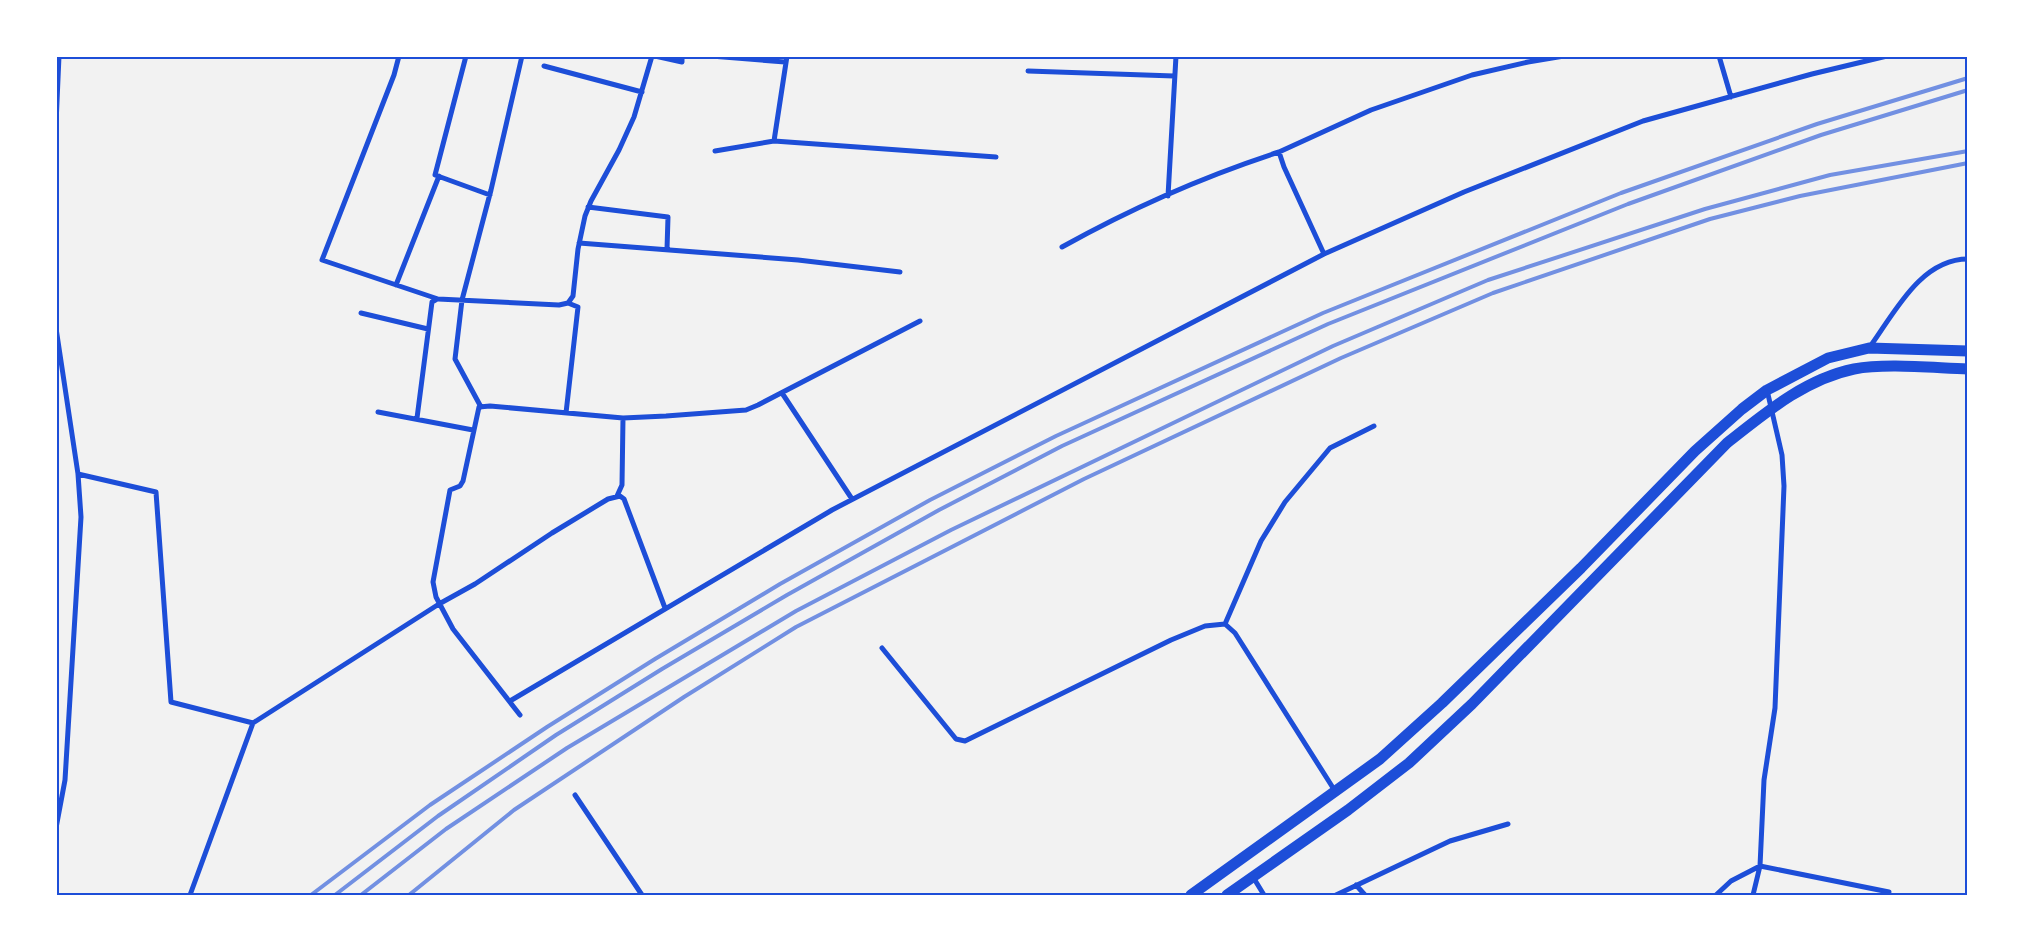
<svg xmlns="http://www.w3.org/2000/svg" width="2024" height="951" font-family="Inter,sans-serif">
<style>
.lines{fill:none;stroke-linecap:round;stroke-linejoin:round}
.minor{stroke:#1d4ed8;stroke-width:5}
.trunk{stroke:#1d4ed8;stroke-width:11}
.rail{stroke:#7290e2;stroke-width:4}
.neatline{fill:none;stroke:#1d4ed8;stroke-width:2}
</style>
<rect width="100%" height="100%" fill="#f2f2f2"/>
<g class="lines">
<!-- minor -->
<path class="minor" d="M399 56 394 75 322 260 438 299 559 305 568 303 578 307 566 413
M466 56 435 175 490 195
M655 56 682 62V56
M711 56 785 62
M1719 56 1731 97
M544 66 642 92
M1028 71 1174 76
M56 124 59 56
M774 141 996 157
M715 151 774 141 787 56
M1279 152 1371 110 1472 75 1528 62 1564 56
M1168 196 1176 56
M588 207 668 217 667 249
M579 243 798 260 900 272
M1062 247C1130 209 1205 176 1279 152L1284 167 1324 254
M396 285 439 176
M568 303 573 296 578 249 585 216 591 201 619 150 634 117 652 56
M361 313 428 329
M56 328 78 474 81 517 65 780 56 828
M1869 348C1894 314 1920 259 1968 259
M782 393 852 499
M481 407 455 359 462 300 491 190 522 56
M378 412 473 430
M417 418 432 302 437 299
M78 474 156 492 171 702 253 723
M617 496 622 485 623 418
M1225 624 1261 541 1285 502 1330 448 1374 426
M882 648 956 739 965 741 1171 640 1205 626 1225 624 1235 633 1335 791
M510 701 832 510 1324 254 1464 192 1643 121 1812 74 1887 56
M520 715 453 629 436 597 433 582 450 490 460 486 463 481 479 407 490 406 623 418 666 416 746 410 758 405 920 321
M575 795 642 895
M1253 877 1264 895
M1356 885 1365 895
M190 895 253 723 439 604 475 584 552 533 608 499 620 496 624 499 665 608
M1336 895 1450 841 1508 824
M1716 895 1731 881 1760 866 1889 892
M1753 895 1760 866 1764 780 1775 708 1784 486 1782 455 1767 390"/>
<!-- trunk -->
<path class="trunk" d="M1191 895 1380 759 1442 703 1581 568 1695 451 1742 409 1767 390 1828 358 1869 348 1968 351
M1227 895 1348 810 1409 763 1472 704 1727 443C1765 413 1805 379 1854 369 1886 363 1934 368 1968 369"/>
<!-- rail -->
<path class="rail" d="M311 895 430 805 547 727 655 659 780 584 930 500 1056 436 1323 313 1621 193 1817 124 1968 78
M335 895 438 816 556 735 662 669 787 595 939 510 1062 446 1328 324 1628 204 1821 135 1968 90
M361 895 446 829 567 748 796 611 951 530 1333 346 1488 280 1705 209 1830 175 1968 151
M409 895 514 810 684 697 796 627 1084 479 1341 358 1493 293 1710 219 1800 196 1968 163"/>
</g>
<!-- border -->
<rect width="2024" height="951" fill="none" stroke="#ffffff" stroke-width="115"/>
<rect x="58" y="58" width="1908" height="836" class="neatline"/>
</svg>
